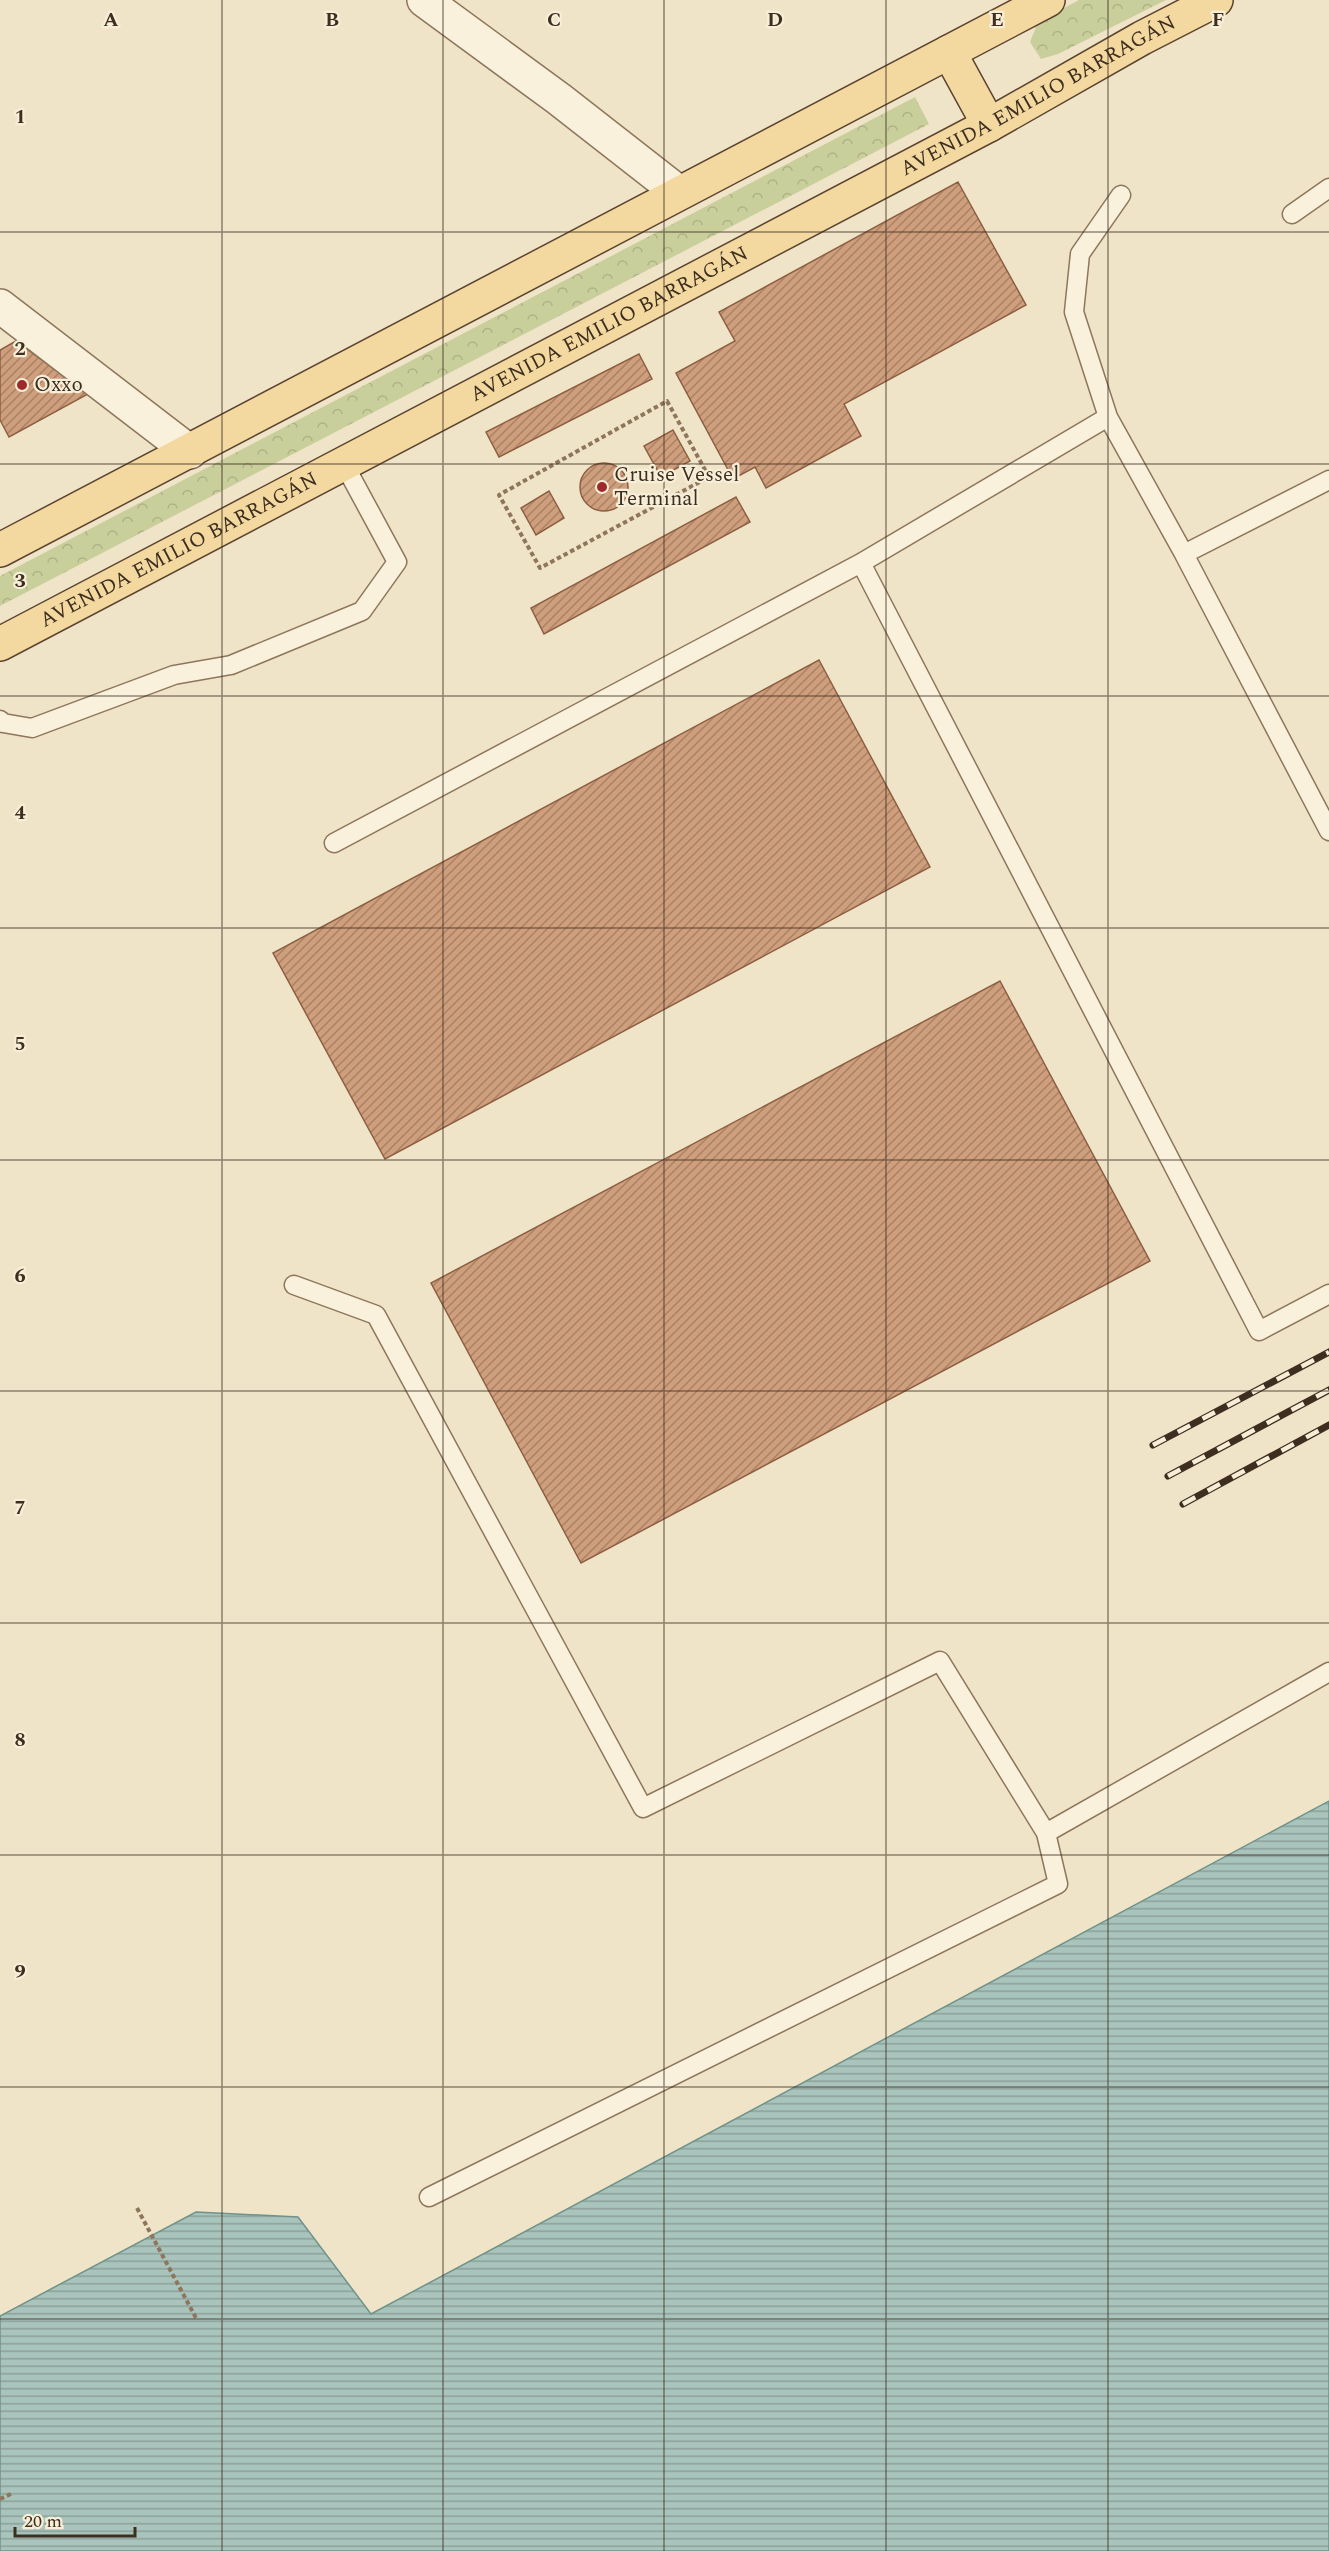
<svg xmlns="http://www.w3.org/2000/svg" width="1329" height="2551" font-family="Spectral,serif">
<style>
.park{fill:url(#park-crowns)}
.water{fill:url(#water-rules);stroke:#6f938a;stroke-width:1.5}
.building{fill:url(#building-hatch);stroke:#8d5f41;stroke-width:1.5}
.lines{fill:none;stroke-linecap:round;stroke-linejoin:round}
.lane-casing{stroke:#8d765c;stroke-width:21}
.street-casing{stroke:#8d765c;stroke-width:36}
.primary-casing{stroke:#5b4430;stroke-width:36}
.path{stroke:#8d765c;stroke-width:4;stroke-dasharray:4.5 3;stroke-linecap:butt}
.lane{stroke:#faf1dc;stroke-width:18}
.street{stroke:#faf1dc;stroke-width:33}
.primary{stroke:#f3d9a0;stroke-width:33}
.rail-casing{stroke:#3d2e20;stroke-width:7}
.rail{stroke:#f7eed8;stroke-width:4.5;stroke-dasharray:14;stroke-linecap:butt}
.grid{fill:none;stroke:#3d2e20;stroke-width:1.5;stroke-opacity:0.55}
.poi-dot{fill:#9e2a2b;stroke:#f7eed8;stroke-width:2}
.labels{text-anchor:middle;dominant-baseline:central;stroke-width:4.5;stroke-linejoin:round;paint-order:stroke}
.street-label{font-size:21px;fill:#3d2e20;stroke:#f7eed8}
.poi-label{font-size:21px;fill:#3d2e20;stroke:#f7eed8;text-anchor:start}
.grid-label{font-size:20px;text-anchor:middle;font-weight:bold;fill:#3d2e20;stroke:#f7eed8;stroke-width:4.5;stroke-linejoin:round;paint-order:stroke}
</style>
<defs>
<pattern id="park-crowns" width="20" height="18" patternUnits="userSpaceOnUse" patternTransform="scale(1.5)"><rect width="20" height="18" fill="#c9cf9b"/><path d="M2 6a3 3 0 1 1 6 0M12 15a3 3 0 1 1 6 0" fill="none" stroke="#aeb285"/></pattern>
<pattern id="water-rules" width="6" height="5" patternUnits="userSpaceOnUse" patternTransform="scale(1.5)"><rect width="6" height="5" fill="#a9c4bc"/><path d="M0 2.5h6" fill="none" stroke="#8ba098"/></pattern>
<pattern id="building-hatch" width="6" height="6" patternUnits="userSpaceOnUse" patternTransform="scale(1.5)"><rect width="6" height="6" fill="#cf9f7d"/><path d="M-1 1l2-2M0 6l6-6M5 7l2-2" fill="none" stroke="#a98266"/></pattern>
</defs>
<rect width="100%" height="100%" fill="#f0e4c8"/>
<!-- park -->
<path class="park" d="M1079 0H1166L1058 54 1041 59 1030 42 1038 22Z
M915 97 929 124 0 606V576Z"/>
<!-- water -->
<path class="water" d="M1329 1801V2551H0V2316L196 2212 298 2217 371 2314Z"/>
<!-- building -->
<path class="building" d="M958 182 1026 305 844 404 861 436 766 488 755 467 733 479 676 373 735 341 719 312Z
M16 341 88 394 9 437 0 420V350Z
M639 354 652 379 499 457 486 432Z
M673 430 690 461 661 477 644 446Z
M580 487a24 24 0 1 1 48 0a24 24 0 1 1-48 0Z
M549 491 564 518 536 535 521 508Z
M736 497 750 522 544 634 531 608Z
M819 660 930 867 385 1159 273 953Z
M1000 981 1150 1261 581 1563 431 1283Z"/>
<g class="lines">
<!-- lane casing -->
<g class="lane-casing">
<path id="lane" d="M1121 195 1080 254 1074 312 1108 417 1184 554 1329 831
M1292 214 1329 188
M1108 417 861 563 1259 1331 1329 1294
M1184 554 1329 480
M0 720 3 723 32 728 174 675 231 665 362 611 397 562 344 464
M334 843 861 563
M294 1285 376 1315 643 1808 940 1661 1046 1833
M429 2197 1058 1884 1046 1833 1329 1672"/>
</g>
<!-- street casing -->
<g class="street-casing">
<path id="street" d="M424 0 559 99 678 192
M0 306 190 452"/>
</g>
<!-- primary casing -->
<g class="primary-casing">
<g id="primary">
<path d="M949 52 989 125"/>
<path d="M0 550 1048 0"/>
<path id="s1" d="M0 644 989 125 1142 38 1216 0"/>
</g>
</g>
<!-- path -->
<path class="path" d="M667 401 709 477 540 568 499 495Z
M137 2208 196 2318
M0 2499 11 2494"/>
<!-- lane -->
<use href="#lane" class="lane"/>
<!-- street -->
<use href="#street" class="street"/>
<!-- primary -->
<use href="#primary" class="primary"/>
<!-- rail casing -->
<g class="rail-casing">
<path id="rail" d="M1153 1445 1329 1352
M1168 1476 1329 1390
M1183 1504 1329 1425"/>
</g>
<!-- rail -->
<use href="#rail" class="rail"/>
</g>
<!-- grid -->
<path class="grid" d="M222 0V2551M443 0V2551M664 0V2551M886 0V2551M1108 0V2551M0 232H1329M0 464H1329M0 696H1329M0 928H1329M0 1160H1329M0 1391H1329M0 1623H1329M0 1855H1329M0 2087H1329M0 2319H1329"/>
<!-- markers -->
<g class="poi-dot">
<circle cx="22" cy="385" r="6"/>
<circle cx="602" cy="487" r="6"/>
</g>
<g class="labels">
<!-- street labels -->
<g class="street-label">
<text stroke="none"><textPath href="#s1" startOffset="1174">AVENIDA EMILIO BARRAGÁN</textPath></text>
<text stroke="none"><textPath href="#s1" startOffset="688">AVENIDA EMILIO BARRAGÁN</textPath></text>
<text stroke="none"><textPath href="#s1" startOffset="202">AVENIDA EMILIO BARRAGÁN</textPath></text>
</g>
<!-- poi labels -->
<g class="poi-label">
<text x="34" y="385">Oxxo</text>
<text x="614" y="475">Cruise Vessel<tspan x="614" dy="24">Terminal</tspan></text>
</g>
</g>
<g class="grid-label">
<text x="111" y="26">A</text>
<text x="332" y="26">B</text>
<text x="554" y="26">C</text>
<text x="775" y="26">D</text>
<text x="997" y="26">E</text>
<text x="1218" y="26">F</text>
<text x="20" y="123">1</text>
<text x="20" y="355">2</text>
<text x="20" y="587">3</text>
<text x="20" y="819">4</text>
<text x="20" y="1050">5</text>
<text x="20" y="1282">6</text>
<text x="20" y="1514">7</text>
<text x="20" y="1746">8</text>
<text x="20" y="1978">9</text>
</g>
<!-- scale -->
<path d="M15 2527v9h120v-9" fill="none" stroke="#3d2e20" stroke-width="3"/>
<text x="24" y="2527" font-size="18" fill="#3d2e20" stroke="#f7eed8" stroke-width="4.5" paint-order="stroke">20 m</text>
</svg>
